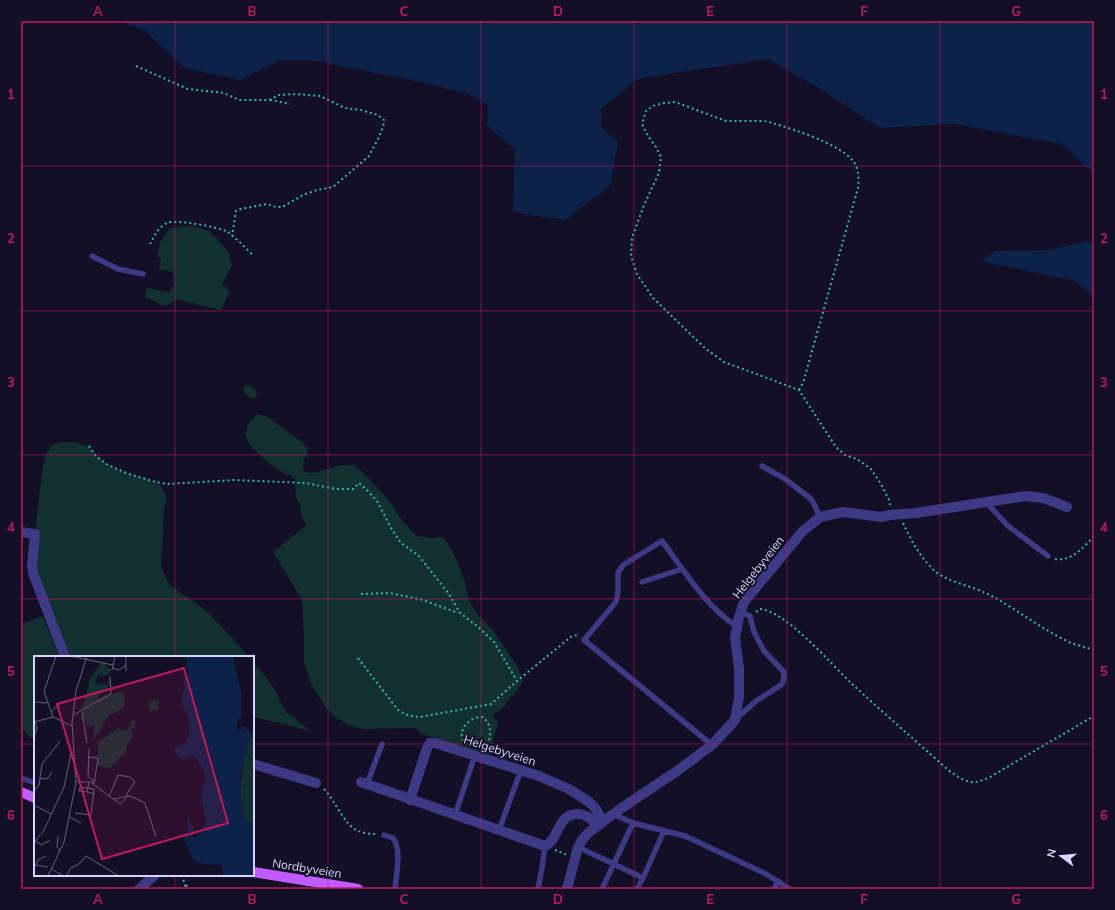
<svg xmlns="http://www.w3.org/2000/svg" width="1115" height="910" font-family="Mulish,sans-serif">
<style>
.green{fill:#12302f}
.water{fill:#0c2248}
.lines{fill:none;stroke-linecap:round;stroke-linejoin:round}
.path{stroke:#2fb8b0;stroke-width:2;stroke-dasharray:2 3;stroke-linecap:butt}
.service{stroke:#3d3a85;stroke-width:5.5}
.minor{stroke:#3d3a85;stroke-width:10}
.primary{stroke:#c25bff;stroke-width:10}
.grid{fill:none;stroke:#c2185b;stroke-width:1;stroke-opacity:0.55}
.labels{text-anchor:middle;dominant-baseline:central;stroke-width:4;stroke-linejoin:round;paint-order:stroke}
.street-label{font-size:12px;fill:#d9d4ff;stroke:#130f26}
.inset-road{fill:none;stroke:#625e7d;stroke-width:1}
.view{fill:#c2185b;fill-opacity:0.15;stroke:#c2185b;stroke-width:2}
.inset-edge{fill:none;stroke:#d9d4ff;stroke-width:2}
.neatline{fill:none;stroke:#c2185b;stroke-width:1.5}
.grid-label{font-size:13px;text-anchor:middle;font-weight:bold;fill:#c2185b}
</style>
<rect width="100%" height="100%" fill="#130f26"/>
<!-- green -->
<path class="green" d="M193 226 209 231 228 251 232 265 222 285 230 291 221 310 178 300 164 306 145 297 147 288 170 292 174 282 173 272 159 269 161 258 157 256 160 242 170 228Z
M246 385 251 386 257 393 256 397 252 399 246 395 243 389Z
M258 414 268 417 303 443 308 450 303 463 304 472 315 473 341 465H355L389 500 401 519 416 536 429 538 443 537 452 550 463 576 469 600 477 614 492 629 518 667 523 682 502 709 492 715 498 723 489 755 420 733 417 728 363 729 349 725 338 719 327 710 311 683 304 663V633L302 600 273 552 307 525 302 518 300 505 296 497 295 479 292 476 283 473 266 461 250 445 245 434 250 420Z
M63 442H73L89 446C105 471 132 475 158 482L167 497 164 510 161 567 169 584 209 613 249 657H65L32 559 43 465 46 455 51 445Z
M43 616 59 657H35V738H30L21 726V624Z
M253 661 271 684 287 713 311 731 253 717Z"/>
<!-- water -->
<path class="water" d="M117 21H1094V174L1062 144 954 124 880 128 819 88 768 59 637 79 601 109 602 127 618 142 610 186 565 220 513 212 515 149 487 126 488 105 468 94 412 80 316 61H279L240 80 185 68 144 30Z
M1086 241 1094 244V297L1075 281 980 261 996 251 1050 250Z"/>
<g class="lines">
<!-- path -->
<path class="path" d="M136 66 188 89 224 93 239 100H269L279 95 296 94 320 96 345 108 361 110 378 115 384 120 383 127 379 137 369 156 333 187 317 190 303 195 282 207H276L267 204 241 209 236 211 232 236
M270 100 290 104
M150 244C154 237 158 227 167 223 176 219 217 227 226 231 235 236 246 249 254 256
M799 390 803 383 858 188C859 180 859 168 853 161 840 144 793 129 772 123L764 121H726L675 102 664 103 653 106 646 111 642 124 648 136 656 147 661 157 659 173 644 205 632 238 631 256 637 274 653 298 706 349 724 362 799 390 836 447 845 455 857 459 871 469 881 484 889 500 890 505
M89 446 96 456 108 465 129 474 156 482 168 484 234 480 306 483 336 489H353L359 483 367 490 377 501 391 528 401 543 419 556 449 594 460 613 477 626 494 642 517 681 572 636 579 635
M903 523C911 540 920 558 935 571 947 582 972 586 988 594 1013 607 1036 625 1061 638L1071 643 1094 650
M1055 559C1071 562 1084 547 1094 536
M361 594 390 593 423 600 458 613
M756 612 760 609C786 611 831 664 851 683 876 706 902 729 928 752 940 762 954 778 970 782 977 783 983 780 990 777L1094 716
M358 658 398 710 409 716 420 717 491 704 517 681
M463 741C458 729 469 717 482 717 493 723 492 741 484 749
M324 789C335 800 344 825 358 831 363 833 370 834 376 834
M555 850 567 855
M182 875 186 889
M186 885 191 889"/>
<!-- service -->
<path class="service" d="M92 256 118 269 143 274
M762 466 785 479 810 498 813 502 820 517
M986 502 1008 526 1048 556
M642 582 682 569
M737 718 756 701 781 685 783 682 784 672 764 651 754 632 750 616 741 612
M712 745 584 640 616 602 618 592V573L623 565 662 541C685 571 704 605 736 626
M21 778 35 783
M367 784 382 744
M613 814 633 823
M455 815 475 755
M499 830 521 770
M384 835 393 838C402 850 396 876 395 889
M578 847 643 878 664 831
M538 889 542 868 545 846
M602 889 633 823 685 836 766 874 790 889
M637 889 643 878
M774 889 778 881"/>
<!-- minor -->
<path class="minor" d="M21 532 35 534 32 565 33 573 65 657
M253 764 316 783
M361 782 545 846C559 840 557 815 576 814 586 813 592 819 597 826
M410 800 427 748 430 743H435L539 776 569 789 589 802 596 809 599 815 597 826
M139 889 155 875
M567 889 578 847 582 840 588 833 620 809 677 771 712 745 735 720 739 697V668L735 638 739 617 744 602 802 532 820 517 843 512 881 517 890 515 916 513 1025 496 1043 498 1067 507"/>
<!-- primary -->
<path class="primary" d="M21 792 35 798
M253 872 358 889"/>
</g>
<!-- grid -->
<path class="grid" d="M175 21V657M328 21V889M481 21V889M634 21V889M787 21V889M940 21V889M21 166H1094M21 311H1094M21 455H1094M21 599H1094M21 744H35M253 744H1094M175 875V889"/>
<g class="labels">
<!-- street labels -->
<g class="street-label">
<text transform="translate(758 567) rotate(-52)">Helgebyveien</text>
<text transform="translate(500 750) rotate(18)">Helgebyveien</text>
<text transform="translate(307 868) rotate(9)">Nordbyveien</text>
</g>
</g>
<!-- overview -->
<g transform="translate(34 656)">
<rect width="220" height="220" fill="#130f26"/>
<path d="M67 7 73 9 72 12 77 13 76 17 71 20 64 19 61 26 73 29 76 21 75 30 64 40 66 43 48 54 56 23ZM88 36 91 42 89 53 75 59 60 84V69L53 70 48 56 71 39ZM114 44 117 47 120 44 125 45 124 54 116 55ZM99 63 102 66 100 73H96L99 80 92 91 93 95 76 112 64 110V86L84 72 89 75 95 72ZM220 70V171L210 161 206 135 210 102Z" fill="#12302f"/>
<path d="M153 0H199L207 36V61L203 66V76L209 70 218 76 207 117 206 135 210 160 220 171V220H187L189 216 187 209 169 208 159 204 150 183 154 173 153 159 160 173 159 182 163 181 172 166 167 139 172 121 164 104 159 100 148 104 142 99 141 92 150 89 155 81 154 58 148 49V40L151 33 149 21 155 17 152 11Z" fill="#0c2248"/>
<path class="inset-road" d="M36 0 79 9M78 12 85 14 92 9M78 14 81 0M92 15V0M0 46 13 47M17 56 27 47M48 56 53 87M39 59 77 38 76 20M19 61 10 35 22 0M0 66 19 61 38 70M0 81 3 72 1 66M55 93 54 121 59 124V128M55 101 64 102 60 128M6 123 14 122 18 116M42 126H56L79 143 96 140 111 147 122 181M55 126 53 136 61 138M0 135 5 129 8 108 26 85M75 141 84 119 96 121 101 126 92 139M79 143 87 148 94 139M0 149 17 158M41 157 57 159 60 133 46 131 45 135 53 136M35 161 47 167M24 180 23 191 26 195M1 185 8 189 16 184M0 186 9 176 30 131 37 98 40 95M2 209 14 211M0 212 4 204 12 200M18 213 29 220M14 220 30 186 42 126 38 67 42 35 53 0M32 220 37 212 46 207 52 200 85 220"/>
<path class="view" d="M150 12 194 167 68 203 23 48Z"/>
<rect width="220" height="220" class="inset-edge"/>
</g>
<!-- border -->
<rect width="1115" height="910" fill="none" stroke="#130f26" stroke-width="44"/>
<!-- north arrow -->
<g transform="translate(1061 856) rotate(286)" stroke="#130f26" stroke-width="3" paint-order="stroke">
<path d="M0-3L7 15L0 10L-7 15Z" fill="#d9d4ff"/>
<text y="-6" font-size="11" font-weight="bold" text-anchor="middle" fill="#d9d4ff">N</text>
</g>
<rect x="22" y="22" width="1071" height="866" class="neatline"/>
<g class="grid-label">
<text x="98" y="16">A</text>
<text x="252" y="16">B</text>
<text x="404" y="16">C</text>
<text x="558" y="16">D</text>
<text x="710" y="16">E</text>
<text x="864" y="16">F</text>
<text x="1016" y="16">G</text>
<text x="11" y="99">1</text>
<text x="1104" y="99">1</text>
<text x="11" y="243">2</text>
<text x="1104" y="243">2</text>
<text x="11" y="387">3</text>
<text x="1104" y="387">3</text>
<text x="11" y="532">4</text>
<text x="1104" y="532">4</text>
<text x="11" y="676">5</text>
<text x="1104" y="676">5</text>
<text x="11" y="820">6</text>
<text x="1104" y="820">6</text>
<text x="98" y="904">A</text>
<text x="252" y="904">B</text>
<text x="404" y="904">C</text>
<text x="558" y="904">D</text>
<text x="710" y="904">E</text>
<text x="864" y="904">F</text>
<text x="1016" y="904">G</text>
</g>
</svg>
